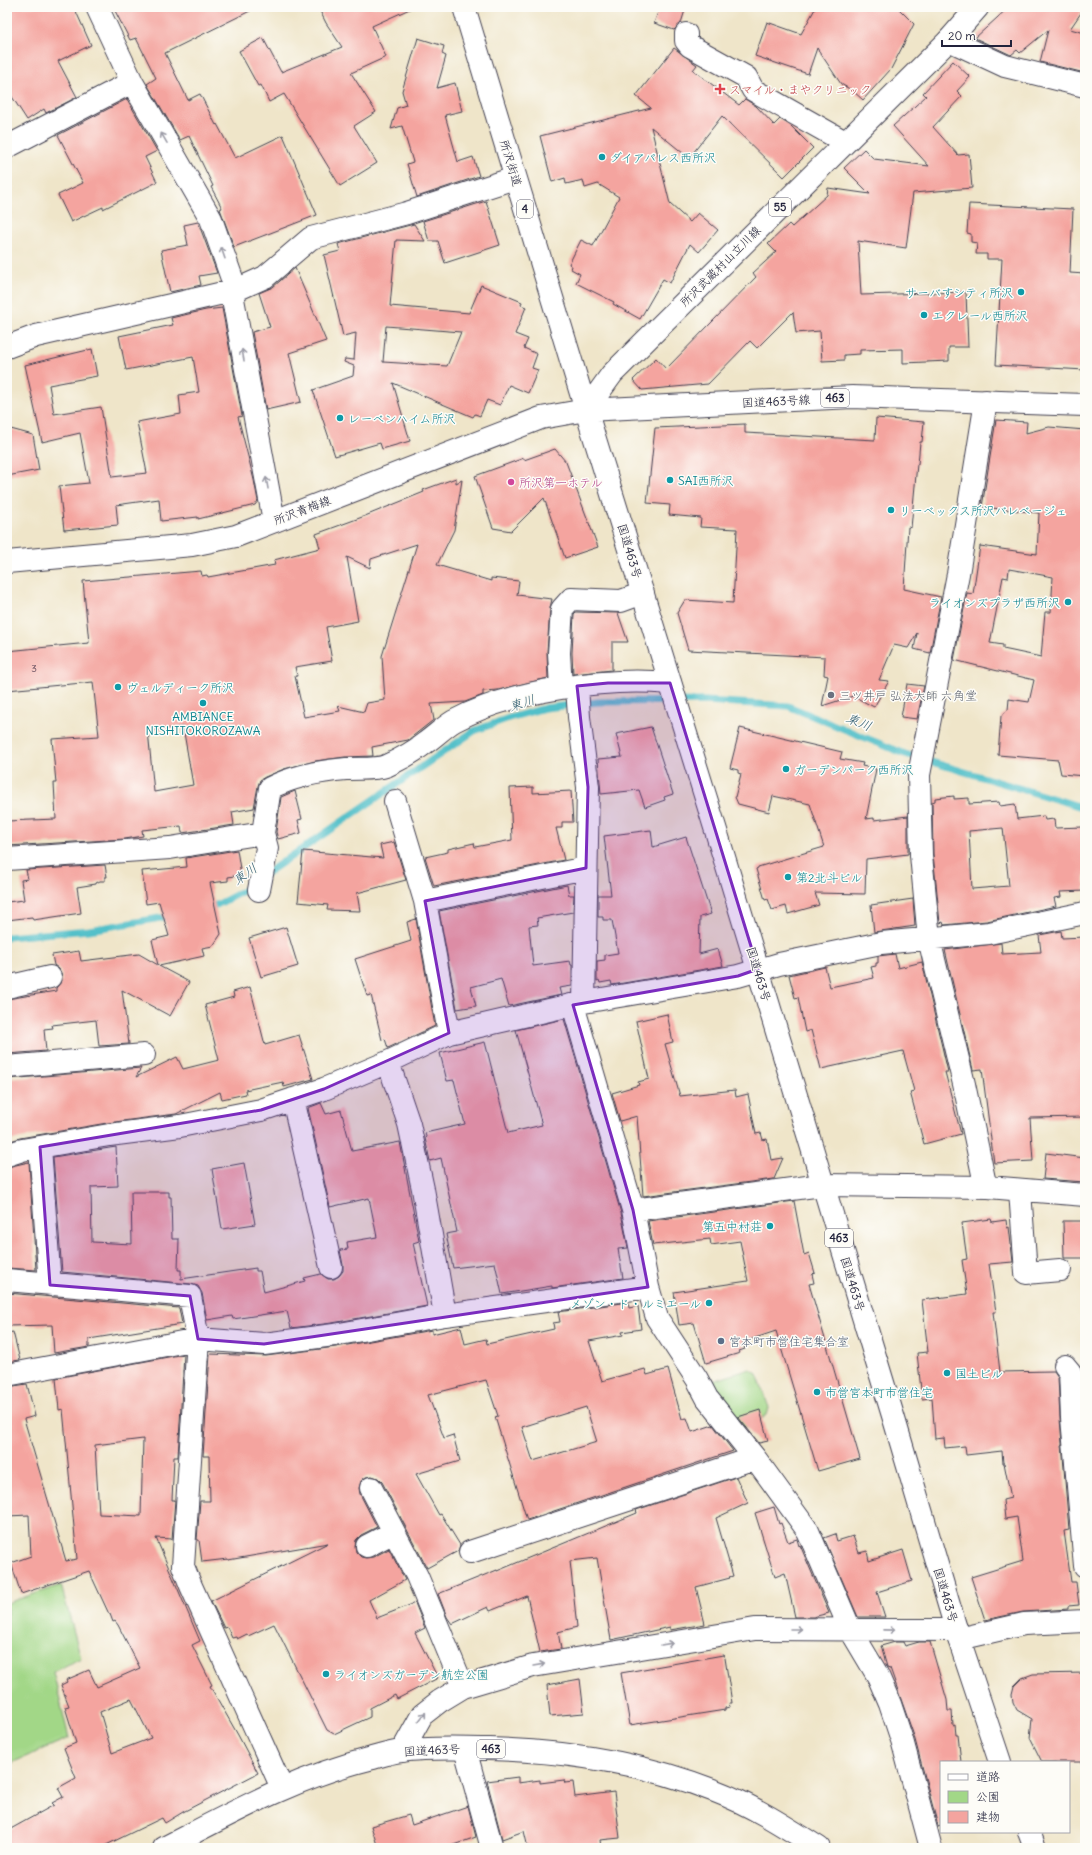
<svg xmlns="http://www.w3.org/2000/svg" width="1092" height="1855" font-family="Delius,'Klee One',sans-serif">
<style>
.green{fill:#a2d787;stroke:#627c61}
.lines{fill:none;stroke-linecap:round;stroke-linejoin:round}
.stream{stroke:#52c0c9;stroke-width:7}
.building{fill:#f4a49f;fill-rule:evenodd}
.minor-casing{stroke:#413f50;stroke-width:24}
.secondary-casing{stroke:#413f50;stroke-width:24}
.primary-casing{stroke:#413f50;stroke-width:24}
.trunk-casing{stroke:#413f50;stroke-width:24}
.minor{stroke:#fff;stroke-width:22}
.secondary{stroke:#fff;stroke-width:22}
.primary{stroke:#fff;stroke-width:22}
.trunk{stroke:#fff;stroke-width:22}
.oneway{stroke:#9c9ca7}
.marked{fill:#7b2cbf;fill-opacity:0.2;stroke:#7b2cbf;stroke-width:3;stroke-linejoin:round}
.health-dot{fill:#e0444e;stroke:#fdfcf7;stroke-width:1.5}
.culture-dot{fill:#0f9aa8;stroke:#fdfcf7;stroke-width:1.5}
.hotel-dot{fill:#d1479c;stroke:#fdfcf7;stroke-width:1.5}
.worship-dot{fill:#6b7280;stroke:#fdfcf7;stroke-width:1.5}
.service-dot{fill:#5c6f8a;stroke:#fdfcf7;stroke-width:1.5}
.labels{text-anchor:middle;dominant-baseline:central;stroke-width:3;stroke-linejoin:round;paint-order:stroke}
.number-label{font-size:10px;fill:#564254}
.shield{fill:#fdfcf7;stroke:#646373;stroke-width:1}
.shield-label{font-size:11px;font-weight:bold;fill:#22223b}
.health-label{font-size:12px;fill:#be3a42;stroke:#fdfcf7;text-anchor:start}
.culture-label{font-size:12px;fill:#0d838f;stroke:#fdfcf7;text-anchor:start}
.street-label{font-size:12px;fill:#22223b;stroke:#fdfcf7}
.hotel-label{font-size:12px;fill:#b23c85;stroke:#fdfcf7;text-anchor:start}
.worship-label{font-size:12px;fill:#5b616d;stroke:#fdfcf7;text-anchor:start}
.service-label{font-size:12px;fill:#4e5e75;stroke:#fdfcf7;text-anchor:start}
.water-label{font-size:13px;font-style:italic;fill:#356174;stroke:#fdfcf7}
</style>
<rect width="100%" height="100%" fill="#fdfcf7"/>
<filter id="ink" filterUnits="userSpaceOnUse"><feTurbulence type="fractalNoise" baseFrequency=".025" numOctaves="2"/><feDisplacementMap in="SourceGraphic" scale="8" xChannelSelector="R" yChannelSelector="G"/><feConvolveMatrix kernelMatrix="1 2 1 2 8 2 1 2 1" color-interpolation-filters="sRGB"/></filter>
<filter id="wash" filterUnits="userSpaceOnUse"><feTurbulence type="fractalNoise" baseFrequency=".012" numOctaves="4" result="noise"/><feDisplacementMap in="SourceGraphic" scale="16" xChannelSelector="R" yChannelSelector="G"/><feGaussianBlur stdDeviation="0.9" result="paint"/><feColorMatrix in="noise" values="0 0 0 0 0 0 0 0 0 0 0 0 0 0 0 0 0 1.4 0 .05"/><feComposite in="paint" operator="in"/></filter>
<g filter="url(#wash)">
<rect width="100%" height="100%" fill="#efe5c9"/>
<!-- green -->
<path class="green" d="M750 1369 757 1374 769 1408 767 1415 749 1428 739 1427 710 1388 713 1381Z
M61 1585 81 1658 53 1672 69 1738 7 1765V1603Z"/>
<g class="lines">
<!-- stream -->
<path class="stream" d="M267 873 474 731 509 718 545 708 598 702 705 701 788 706 905 754 1085 808
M207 910 247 889 255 882
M7 937 89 930 172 916"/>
</g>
<g id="blocks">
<!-- building -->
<path class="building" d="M7 7H74L91 45 58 61 77 97 46 113 44 109 27 120 7 89Z
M113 7H258L165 53 188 100 200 94 216 125 217 124 235 158 283 135 317 215 234 247 220 209 222 208 211 187 213 186 189 136 180 140 147 84 156 78 136 38 130 40Z
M318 7H414L372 26 386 57 351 73 376 112 354 126 377 163 340 186 284 94 269 102 261 85 258 86 239 51 263 38 281 72 342 47 326 23Z
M660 7H686L681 23 674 30 654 23Z
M816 7H897L914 24 891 69 863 100 853 91 841 84 817 48 808 74 755 56 767 22 801 34Z
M1009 7H1085L1070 29 1085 33V73L1040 62 1048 30 1020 53 1017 50 1011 55 975 38Z
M418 38 444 46 442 54 446 56 437 88 455 83 462 111 445 115 458 162 473 157 479 176 417 197 407 164 413 162 402 126 391 129 397 108 406 105 402 91Z
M674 48 697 65 693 70 739 105 745 99 756 106 774 125 780 119 791 126 813 148 784 177 722 116 689 158 651 127 670 204 690 222 698 213 718 230 699 252 690 244 670 283 663 279 640 319 613 304 614 302 576 283 580 274 571 269 572 266 569 264 581 240 593 246 619 197 598 184 585 188 583 180 566 184 565 178 552 182 540 136 651 108 636 96Z
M953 61 970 77 957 91 962 96 933 127 958 155 969 154 972 188 913 193 906 248 858 241 861 295 966 292 968 347H949V361L903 363V349L860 350V354L844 355V360L822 361 820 331 796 333 793 312 757 348 750 341 708 384 642 390 633 380 656 358 666 369 756 277 753 273 776 252 768 244 789 224 792 227 827 195 828 188 870 194 844 168 864 149 874 159 929 166 893 126 926 96 923 93Z
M127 99 157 151 145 157 157 182 103 209V207L71 222 58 195 83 183 58 135Z
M486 201 500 245 445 263 438 241H429L423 221Z
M969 204 1073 209 1070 273 1085 274V370L996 365 1002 259H987V254H976L977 243 971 242V234L967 233Z
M198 222 217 273 199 276 201 285 170 292 161 250 188 245 184 225Z
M414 224 425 241 396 240 390 306 469 313 481 285 522 302 521 305 526 307 515 334 528 339 524 348 537 354 532 368 538 370 528 393 509 385 500 405 487 400 480 416 475 414 473 417 393 383 410 441 382 449 380 443 335 456 313 390 353 376 354 366 344 362 345 359 354 360 356 333 343 336 324 255 340 251 338 244ZM386 326 461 332 447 366 383 362Z
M295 268 326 341 289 353 301 402 266 410 252 332 270 327 259 293 273 287Z
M222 308 242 416 238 417 254 480 258 501 255 505 198 519V517L161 521 159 499 116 505 118 525 64 530 59 486 89 483 80 433 42 442 25 365 92 349 97 376 49 385 54 414 101 407 112 477 147 473 137 422 181 414 179 395 199 392 193 357 126 370 119 336 173 325 171 318 206 310Z
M876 418 924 422 922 442H920L918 464H917L911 528 908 527 904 589 941 597 930 653 914 649 917 633 908 648 894 645 879 680 889 681 874 707 853 696 822 706 828 676 824 675 825 657 688 650 677 613 685 600 733 603 737 529 700 527 701 518 669 515 670 505 647 503 655 428 745 424V433L875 440Z
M996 420 1027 422 1026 433 1049 427 1085 430V548L1081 587 1085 588V776L1061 774 1058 760 998 755 1001 716 1008 710 1009 699 1029 702 1034 680 954 660 967 593 973 594 980 546 1037 554 1039 513 982 507ZM1009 569 1053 577 1051 612H1045L1041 657 1003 649V645L990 643 1003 577 1008 578Z
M7 428 33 435 39 470 7 476Z
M555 449 566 462 598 547 565 558 544 498 511 531 493 528 475 476 524 458V460Z
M456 478V483L462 480 454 530 437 565 491 581V578L519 581 517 595 552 599 550 608 547 652 548 678 498 690 483 691V695L465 702 431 704 434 720 432 721 408 740 372 747 373 756 345 757 315 761 284 769 265 777 260 780 258 786 254 808 232 812 234 825 182 833 181 826 142 830 143 836 125 839 7 846V821L56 819 54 783H56L52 739 99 736 93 682 7 690V651L89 643 83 581 201 571 202 576 207 575 208 577 275 565 274 560 320 548 316 534 365 516 424 492 423 490ZM417 544 382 656 385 700 367 703 364 712 338 706 340 711 304 717 295 676H297L295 667 332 661 326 627 358 621 347 557 370 568 371 559ZM183 727 193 785 154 792 148 731Z
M576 612 618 613 628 642H612V670L573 674 572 653 574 614Z
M907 684 924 686 917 719 901 717Z
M651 727 673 794 664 797 665 800 645 807 639 790 601 794 598 759 622 757 616 734Z
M740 728 842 752 840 759 863 763 862 766 876 769 866 819 874 818V820L908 816V854L866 859 865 894 815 893 819 905 788 914 786 906 772 910 768 899 765 900 756 869 758 868V867L824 847 810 804 773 796 769 812 738 804 735 797 741 774 738 773V770L730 768Z
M533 787V793L571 791 573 822H562V828H556L564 860 434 886 425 857 448 852V849L474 843 475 847 512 840 510 788Z
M295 791 302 819 298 820 301 833 278 839 276 832 281 797Z
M954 796V799L969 798V804L999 802 1000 806 1015 804 1017 819 1044 816 1045 820 1054 819 1055 828 1083 827V831H1085V891L1060 892 1061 897 1054 898 1056 906 987 921 944 925 943 922 940 923 933 854 932 802 935 801V798ZM1003 828 1009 886 972 889 969 831Z
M651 830 653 847 686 837 711 914 700 917 699 954 718 949 723 966 612 985 611 981 600 983 599 980 597 981V961L605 960V955L618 953 612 920H603V917H598V895H611L604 836Z
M394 842 406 880 357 893 360 911 327 910 328 905 298 902 303 851 383 858 380 845Z
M237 850 241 875 228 877V881L210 883 221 934 213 946 202 948 204 956 159 966 189 982 170 1016 122 990 129 1044 99 1046 96 1020 52 1025 53 1028 44 1029 46 1051 7 1054V999L56 991V988L62 981V975L59 969 54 965 52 955 79 951 81 961 139 954 158 965 152 940 169 936 159 902 146 904 142 871 187 867 186 858Z
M105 865 107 877H105V881H100L96 883V884L77 887 81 913 33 920 32 917 7 920V902L24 900 21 880 28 879 26 870Z
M567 885 569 895H574L573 912 537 918 538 925 529 926 533 966 570 961 571 965H572V986L559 988 561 995 509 1006 501 979 471 987 476 1006 457 1009 439 911Z
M913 899 915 926 874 932 871 905Z
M416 919 435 1026 388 1048 385 1039 382 1040 371 995 367 996 355 959 411 941 407 922Z
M286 927 298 966 261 977 249 938Z
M1061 931 1062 938 1085 937V1117L1030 1118 1033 1161 994 1163 982 1069 973 1070 945 950 1001 943 1002 954 1041 952 1039 935Z
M895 954 898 968 922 962 948 1072H945L961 1134 924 1144 910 1092 914 1091 903 1051 821 1069 811 1030 805 1032 798 997 795 998 789 975 825 967 830 987 874 978 871 967 876 966V963H878V956Z
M250 987 265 1045 299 1035 313 1079 284 1087 283 1082 245 1090 246 1094 222 1099 220 1092 176 1114 107 1123 20 1138 7 1142V1079L141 1068 136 1077 177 1057 183 1069 219 1060 205 1005 234 997 233 992Z
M667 1014 673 1042 665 1044 680 1096 735 1090 736 1097 748 1094 756 1134 761 1133 763 1140 767 1139 771 1160 783 1158 774 1179 643 1196 637 1116 620 1121 612 1093 639 1085 638 1082 649 1079 636 1021Z
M564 1019 621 1213 628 1248 618 1249 623 1278 552 1288V1286L502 1294 495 1263 453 1268 446 1234 457 1232 441 1158 430 1161 425 1138 426 1137 425 1133 465 1124 454 1080 447 1081 440 1053 485 1042 508 1133 542 1125 516 1030Z
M321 1103 326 1114 341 1110 352 1151 400 1142 419 1241 413 1243 427 1306 332 1323 291 1328 287 1311 233 1319 232 1316 207 1320 202 1293 198 1286 191 1284 62 1272 53 1157 116 1147 118 1186 91 1187 92 1242 132 1244 131 1192H169V1197H171L172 1239H179L178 1270H181V1279L256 1268V1271H260L264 1292 305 1281 304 1278 321 1274 328 1279H334L339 1276 343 1271V1265L340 1250 348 1249 347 1242 377 1237 369 1198 330 1207 308 1108Z
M1046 1153 1085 1158V1182L1043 1179Z
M29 1162 36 1270 7 1268V1167Z
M244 1163 255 1224 222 1229 212 1169Z
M794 1201 804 1255 809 1253 815 1273 812 1274 814 1283 809 1284 860 1459 818 1471 776 1331 743 1342 745 1349 739 1351 740 1353 706 1363 694 1323 679 1325 674 1292 748 1281 740 1241 711 1245 710 1239 653 1245 648 1221Z
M991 1219 992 1222 1006 1220 1007 1228 1009 1227 1013 1262 989 1264 996 1312H993L1000 1372 1054 1371 1058 1377 1060 1419 1069 1530 1064 1531 1071 1582H1076L1079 1605 1068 1606V1609L1023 1612 985 1620 971 1577 1023 1561 1017 1517 1005 1519 1003 1500 1011 1498 1004 1463H1003L1002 1451 966 1455 965 1446 945 1448 944 1438 935 1439 932 1398 922 1399 917 1353 928 1352 922 1300 967 1294 962 1260 967 1259 962 1223Z
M1063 1221H1085V1258H1064Z
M7 1293 179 1308 182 1324 89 1339V1347L54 1353 52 1325 7 1326Z
M628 1302 629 1308 638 1306 641 1329 622 1332 623 1335 589 1341 602 1381 645 1369 647 1375 668 1369 682 1419 687 1418 692 1432 713 1425 733 1451 527 1520 495 1417 498 1416 486 1380 428 1395 444 1438 453 1435 460 1461 416 1474 439 1515 441 1514 460 1545 458 1551 427 1568 382 1482 378 1478 372 1476 366 1477 361 1481 359 1488 360 1494 377 1527 361 1535 356 1540 355 1546 356 1552 361 1557 366 1558 373 1557 389 1549 405 1580 369 1600 377 1618 415 1603 425 1628 415 1633 438 1678 397 1699 395 1695 370 1708V1717L334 1734 327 1730 274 1624 248 1636 247 1634 237 1639 236 1637 232 1638 227 1627 224 1628 211 1601 328 1543 228 1560V1559L202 1562 199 1540H197L200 1501H210L209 1456H203L210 1354 266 1356 336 1347 432 1330V1334L461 1327 465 1344 486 1339 487 1344 554 1329 553 1323 560 1322 558 1312ZM586 1407 597 1442 533 1461 522 1427Z
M13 1332 20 1360 7 1362V1333Z
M184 1354 178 1457H174L172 1500H175L172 1539 156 1538 200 1641 192 1645 212 1685 210 1686 238 1735 258 1773 183 1812 165 1823 162 1818 100 1848H7V1831L54 1805 52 1803 63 1797 58 1788 76 1778 64 1748 76 1743 65 1707 69 1706 61 1685 67 1682 66 1680 89 1670 97 1687 140 1668 118 1625 115 1621 113 1622 110 1614H109L89 1571 21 1594 11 1563 31 1556 29 1515 7 1516V1387L27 1384 35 1416 24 1419 66 1561 77 1559 63 1409 59 1410 56 1378ZM143 1439 141 1516 99 1514 95 1445ZM131 1699 151 1738 112 1753 100 1712Z
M760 1410 768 1441 759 1443 738 1417Z
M736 1477 748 1503 716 1518 733 1576 729 1577 730 1578 696 1587 705 1624 670 1630V1627L611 1640 597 1558 570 1561 577 1627 558 1632 561 1649 540 1652 527 1596 490 1611 488 1607 452 1624 447 1617 438 1594 497 1570V1571L637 1513 636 1510Z
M774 1507 779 1524 781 1523 788 1542 797 1539 799 1546 800 1545 829 1613 813 1617H795L785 1573 775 1577 755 1513Z
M835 1534 837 1541 853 1536 859 1553 867 1551 869 1561 903 1550 912 1581 877 1592 885 1617H858L824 1538Z
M895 1642H903L905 1646 919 1642H930L947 1700 948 1711H952L953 1726 955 1725 956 1735H958L961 1762H941V1825L938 1826 914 1736 890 1668 887 1667 881 1646Z
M723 1655 725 1658 732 1703H729L730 1707 725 1708V1710L630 1725 621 1673Z
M1085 1673V1762H1042L1030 1738 1032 1719 1017 1710 1013 1702 1012 1694 1014 1686 1022 1678 1033 1674Z
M580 1679 584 1713 550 1716 547 1685Z
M518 1777V1783L540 1780V1783L564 1780 565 1783 573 1782 575 1797 614 1792 620 1838 600 1840 601 1848H528L524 1831 502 1839 487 1781Z
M468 1806 476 1837 445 1848H378L371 1826 409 1815 412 1825Z"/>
</g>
</g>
<g filter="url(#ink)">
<use href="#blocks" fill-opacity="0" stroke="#413f50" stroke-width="1"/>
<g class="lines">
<!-- minor casing -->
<g class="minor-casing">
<path id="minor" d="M97 7 132 82 211 219 236 290 233 299 274 521
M686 34V41L690 46 746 77 753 90 845 142
M949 40 1005 66 1085 86
M7 147 132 82
M7 347 36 336 236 290 265 277 311 238 407 213 515 178
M986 401 958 574 919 775 921 855 929 939 964 1084 984 1179 988 1187
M577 686 579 717 588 787 584 1002
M561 688 559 653 562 609 571 599 621 601 643 593
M395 801 425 901 449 1033
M7 859 170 848 263 833 270 788C292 777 321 771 346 769 358 768 375 770 386 766 399 760 414 752 425 743 435 736 444 727 454 721 512 690 606 677 670 683
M259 890 267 848 263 833
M425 901 586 868
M7 987 50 977
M573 1005 633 1210 648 1287 657 1318 697 1379 707 1398 755 1458 808 1531 850 1629 878 1676 890 1704 902 1740 931 1848
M388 1062 409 1124 423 1189 445 1315
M7 1067 144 1055
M293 1099 331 1267
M40 1147 50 1285
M7 1155 22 1150 109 1135 180 1126 261 1110 324 1089 388 1062 449 1033 584 1002 738 976 779 964 881 943 989 933 1085 913
M1020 1191 1026 1273 1060 1270
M633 1210 822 1185 988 1187 1085 1195
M7 1280 190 1296 198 1339 183 1566 191 1586 282 1788
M1065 1366 1070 1372 1072 1418 1085 1566
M7 1375 198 1339 264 1344 334 1335 445 1315 648 1287
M371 1488 417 1576 463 1687
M367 1546 394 1532
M470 1552 755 1458
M959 1639 1024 1624 1085 1621
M465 1749 492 1848
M402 1751 422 1715 440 1701 463 1687 533 1666 755 1629 957 1630"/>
</g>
<!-- secondary casing -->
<g class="secondary-casing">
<path id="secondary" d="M7 562 192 545 236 536 541 418 586 410"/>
</g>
<!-- primary casing -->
<g class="primary-casing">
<path id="primary" d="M464 7 586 410
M586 410 612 374 949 40 978 7"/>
</g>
<!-- trunk casing -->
<g class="trunk-casing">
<path id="trunk" d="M1000 1762 959 1639 894 1419 717 834 586 410 852 397 1085 405
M1029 1832 1035 1848
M164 1848C230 1814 296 1777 369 1759 380 1756 391 1752 402 1751 429 1747 463 1749 490 1749 567 1751 642 1762 715 1791 752 1805 786 1827 819 1848"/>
</g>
<!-- minor -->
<use href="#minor" class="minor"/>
<!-- secondary -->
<use href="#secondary" class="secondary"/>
<!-- primary -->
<use href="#primary" class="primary"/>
<!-- trunk -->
<use href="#trunk" class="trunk"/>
</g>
<!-- one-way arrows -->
<defs><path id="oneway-shaft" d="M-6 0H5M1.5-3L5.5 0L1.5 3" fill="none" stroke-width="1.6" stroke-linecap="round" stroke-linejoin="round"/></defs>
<g class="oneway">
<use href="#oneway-shaft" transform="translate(164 138) rotate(-120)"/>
<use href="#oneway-shaft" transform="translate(223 253) rotate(-109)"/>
<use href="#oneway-shaft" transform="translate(243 355) rotate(-100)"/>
<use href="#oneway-shaft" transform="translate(267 483) rotate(-100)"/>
<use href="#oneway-shaft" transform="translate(796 1629)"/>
<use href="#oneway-shaft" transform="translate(889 1630) rotate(1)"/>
<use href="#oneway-shaft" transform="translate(667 1644) rotate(-10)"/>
<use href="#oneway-shaft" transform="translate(539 1665) rotate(-10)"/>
<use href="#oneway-shaft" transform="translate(422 1717) rotate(-52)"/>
</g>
</g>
<!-- marked area -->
<path class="marked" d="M608 683H670L758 969 738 976 573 1005 633 1210 648 1287 264 1344 198 1339 190 1296 50 1285 40 1147 261 1110 324 1089 449 1033 425 901 586 868 588 787 577 686Z"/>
<!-- markers -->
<path class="health-dot" d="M718 83h4v4h4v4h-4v4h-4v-4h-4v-4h4z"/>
<g class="culture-dot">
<circle cx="602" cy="157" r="4"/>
<circle cx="1021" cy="292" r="4"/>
<circle cx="924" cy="315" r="4"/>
<circle cx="340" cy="418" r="4"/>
<circle cx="670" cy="480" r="4"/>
<circle cx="891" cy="510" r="4"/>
<circle cx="1068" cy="602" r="4"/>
<circle cx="118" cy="687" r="4"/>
<circle cx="203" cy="703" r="4"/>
<circle cx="786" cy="769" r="4"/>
<circle cx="788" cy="877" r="4"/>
<circle cx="770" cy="1226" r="4"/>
<circle cx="709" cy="1303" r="4"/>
<circle cx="947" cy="1373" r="4"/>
<circle cx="817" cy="1392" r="4"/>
<circle cx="326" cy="1674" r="4"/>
</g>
<circle class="hotel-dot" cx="511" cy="482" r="4"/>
<circle class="worship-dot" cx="831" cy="695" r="4"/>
<circle class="service-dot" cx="721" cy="1341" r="4"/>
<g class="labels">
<!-- number labels -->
<g class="number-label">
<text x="34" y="668">3</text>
</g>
<!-- shield labels -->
<g class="shield">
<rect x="769" y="198" width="22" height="18" rx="3"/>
<rect x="517" y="200" width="16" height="18" rx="3"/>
<rect x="821" y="389" width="28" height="18" rx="3"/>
<rect x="825" y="1229" width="28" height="18" rx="3"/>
<rect x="477" y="1740" width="28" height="18" rx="3"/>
</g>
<g class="shield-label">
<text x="780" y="207">55</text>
<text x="525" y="209">4</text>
<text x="835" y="398">463</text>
<text x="839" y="1238">463</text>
<text x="491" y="1749">463</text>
</g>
<!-- health labels -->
<g class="health-label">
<text x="729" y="89">スマイル・まやクリニック</text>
</g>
<!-- culture labels -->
<g class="culture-label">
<text x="610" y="157">ダイアパレス西所沢</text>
<text x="1013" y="292" text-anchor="end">サーバすシティ所沢</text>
<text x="932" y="315">エクレール西所沢</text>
<text x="348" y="418">レーベンハイム所沢</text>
<text x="678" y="480">SAI西所沢</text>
<text x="899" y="510">リーベックス所沢バレベージェ</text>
<text x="1060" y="602" text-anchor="end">ライオンズプラザ西所沢</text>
<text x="126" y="687">ヴェルディーク所沢</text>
<text x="203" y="716" text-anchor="middle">AMBIANCE<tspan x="203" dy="14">NISHITOKOROZAWA</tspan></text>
<text x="794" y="769">ガーデンパーク西所沢</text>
<text x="796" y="877">第2北斗ビル</text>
<text x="762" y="1226" text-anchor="end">第五中村荘</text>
<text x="701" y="1303" text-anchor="end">メゾン・ド・ルミエール</text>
<text x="955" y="1373">国土ビル</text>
<text x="825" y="1392">市営宮本町市営住宅</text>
<text x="334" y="1674">ライオンズガーデン航空公園</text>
</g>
<!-- street labels -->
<g class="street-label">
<text transform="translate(511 163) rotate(73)">所沢街道</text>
<text transform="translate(720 266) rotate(-45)">所沢武蔵村山立川線</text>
<text transform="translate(776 401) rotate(-3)">国道463号線</text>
<text transform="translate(302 510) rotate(-21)">所沢青梅線</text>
<text transform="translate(630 551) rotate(73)">国道463号</text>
<text transform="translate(759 974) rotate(73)">国道463号</text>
<text transform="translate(853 1284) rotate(73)">国道463号</text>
<text transform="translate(946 1595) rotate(73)">国道463号</text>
<text transform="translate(432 1750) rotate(-3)">国道463号</text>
</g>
<!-- hotel labels -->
<g class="hotel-label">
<text x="519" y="482">所沢第一ホテル</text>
</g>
<!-- worship labels -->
<g class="worship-label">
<text x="839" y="695">三ツ井戸 弘法大師 六角堂</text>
</g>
<!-- service labels -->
<g class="service-label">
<text x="729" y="1341">宮本町市営住宅集合室</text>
</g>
<!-- water labels -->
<g class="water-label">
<text transform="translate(522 703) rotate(-18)">東川</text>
<text transform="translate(859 722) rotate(22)">東川</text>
<text transform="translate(245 874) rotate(-35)">東川</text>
</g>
</g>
<!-- margin -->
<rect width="1092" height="1855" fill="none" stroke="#fdfcf7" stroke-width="24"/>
<!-- legend -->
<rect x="940" y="1761" width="130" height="72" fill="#fdfcf7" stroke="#a5a5ac"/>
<rect x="948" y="1774" width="20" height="6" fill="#ffffff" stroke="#a5a5ac"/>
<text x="976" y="1781" font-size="12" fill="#22223b">道路</text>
<rect x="948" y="1791" width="20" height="12" fill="#a2d787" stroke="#a5a5ac"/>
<text x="976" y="1801" font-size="12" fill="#22223b">公園</text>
<rect x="948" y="1811" width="20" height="12" fill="#f4a49f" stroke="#a5a5ac"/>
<text x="976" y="1821" font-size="12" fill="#22223b">建物</text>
<!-- scale -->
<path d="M942 40v6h69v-6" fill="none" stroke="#22223b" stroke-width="2"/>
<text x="948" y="40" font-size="12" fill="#22223b" stroke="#fdfcf7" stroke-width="3" paint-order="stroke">20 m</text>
</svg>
